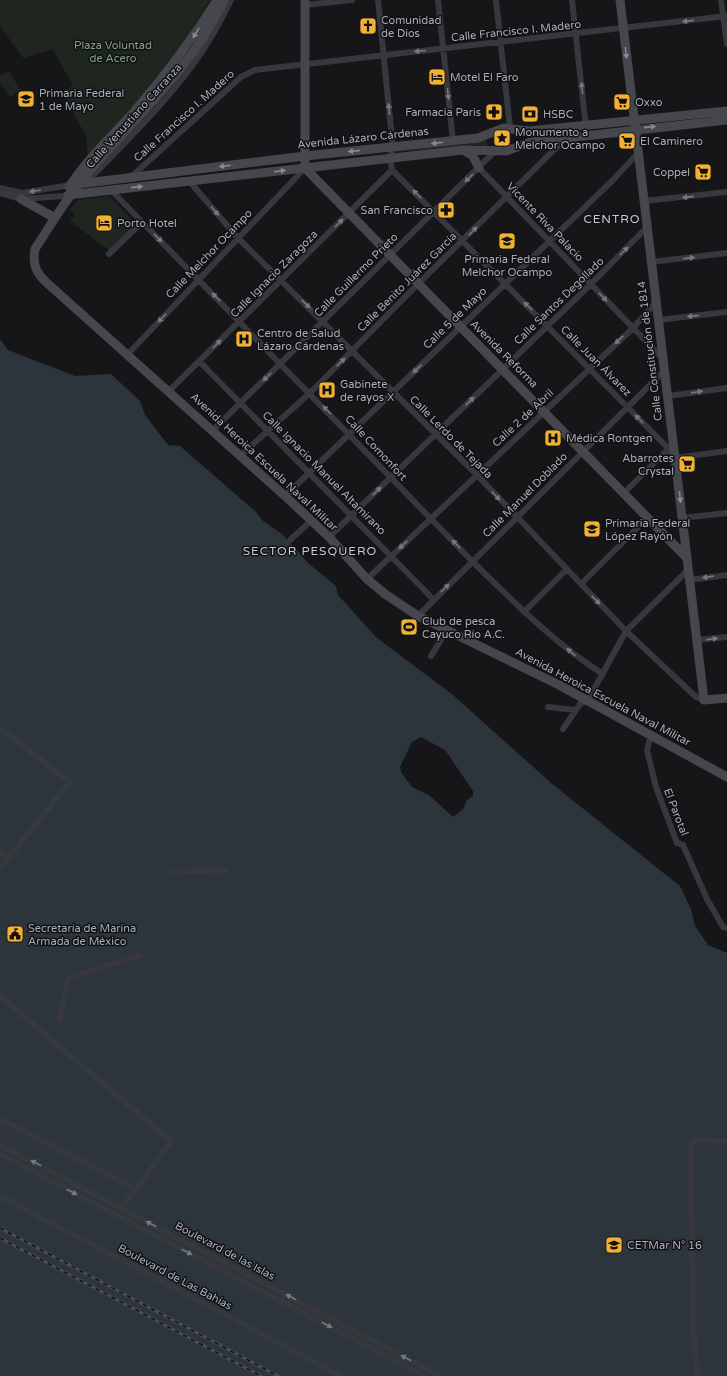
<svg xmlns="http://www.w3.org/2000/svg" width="727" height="1376" font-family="'Varela Round',sans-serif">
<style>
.green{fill:#1e261f}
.water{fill:#2c353c;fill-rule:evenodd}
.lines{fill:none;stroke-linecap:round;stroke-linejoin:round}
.street{stroke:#37383d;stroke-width:6}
.secondary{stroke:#45474d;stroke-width:9}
.rail-casing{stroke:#4a4c52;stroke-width:3}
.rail{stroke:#111113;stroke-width:1.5;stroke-dasharray:4.5;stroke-linecap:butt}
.oneway{fill:#757881}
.oneway2{fill:#858993}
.labels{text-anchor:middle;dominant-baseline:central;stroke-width:3;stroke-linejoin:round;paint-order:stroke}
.poi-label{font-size:11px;fill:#a8adb8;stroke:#111113;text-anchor:start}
.street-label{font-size:11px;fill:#a8adb8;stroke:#111113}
.park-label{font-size:11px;fill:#7fa381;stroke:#111113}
.neighbourhood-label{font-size:12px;letter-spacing:1px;fill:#c9ccd4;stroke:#111113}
</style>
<rect width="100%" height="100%" fill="#161618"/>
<!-- green -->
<path class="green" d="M0 0H210L173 61 88 158 86 136 62 92 73 86 53 49 23 58 0 26Z
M8 71 21 90 10 97 0 83V76Z
M486 138 487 147 478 145 397 152V150Z
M109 196 137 225 110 251 70 221 75 215 70 210 78 200Z"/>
<!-- water -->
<path class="water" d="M0 339 8 350 75 376 111 374 140 401 145 415 168 445 180 446 256 512 263 521 282 534 308 563 336 586 338 595 377 638 453 695 551 783 680 886 691 909 695 926 708 945 727 953V1376H0ZM421 737 445 750 473 791V796L467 800 463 809 453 817 429 795 412 787 401 772 400 767 412 742Z"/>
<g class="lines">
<!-- street -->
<path class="street" d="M378 0 393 148 390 158 392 170 669 449 675 458 727 451
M438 0 453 141
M496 0 510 128
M572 0 586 128
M721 0 727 44
M305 5 352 0
M479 168 662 358
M131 177 241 77 255 70 727 16
M87 182C123 144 161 108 192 66 207 46 220 23 231 0
M190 182 238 238 477 475 626 631 696 697 704 700
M0 188 22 193 70 185
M111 190 472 561C514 602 554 643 603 674
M0 193 21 199 64 196
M644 201 727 192
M109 254 142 222
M651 262 727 253
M658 320 727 312
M128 354 305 168
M199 361 434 600
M169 391 392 170
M668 396 727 388
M213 430 496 150
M241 455 310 393 418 284 566 138
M624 493 671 446
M285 496 613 180 638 153
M682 518 727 513
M329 537 591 284 647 227
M290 540 312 520
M367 579 633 328 656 302
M689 580 727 575
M581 584 648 517
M524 612 567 569
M418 616 664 371
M697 640 727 637
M431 656 447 630
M548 707 575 710
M0 728 70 782 0 868
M563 729 580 704 588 700 626 631 688 570
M651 735 647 750 656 787 677 843 683 845 707 899 723 927 727 928
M0 851 8 858
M172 872 225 870
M0 996 171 1141 122 1208
M60 1020 68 978 140 955
M0 1119 136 1189
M0 1145 440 1376
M0 1154 424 1376
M0 1196 341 1376
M698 1376 694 1339 690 1148 692 1142 697 1140 727 1141"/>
<!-- secondary -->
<path class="secondary" d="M224 0C192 68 141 112 93 167 70 193 53 221 35 249 32 264 36 273 47 283L285 496 329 537 367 579 385 594 418 616 559 685 727 777
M305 0V168L687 558
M620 0 704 700 727 698
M463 150 473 156 479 168
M70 185 305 156 478 138 504 128 529 131 727 111
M69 187C87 159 111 137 133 113 164 77 192 40 217 0
M68 195 463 150 506 151 531 142 727 120
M21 199 55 218"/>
<!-- rail casing -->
<g class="rail-casing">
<path id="rail" d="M0 1228 278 1376
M0 1238 261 1376"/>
</g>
<!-- rail -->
<use href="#rail" class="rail"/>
</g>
<!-- one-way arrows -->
<defs><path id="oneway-solid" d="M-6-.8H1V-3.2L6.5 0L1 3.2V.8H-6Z"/></defs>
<g class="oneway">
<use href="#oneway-solid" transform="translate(688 21) rotate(173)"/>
<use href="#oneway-solid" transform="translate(420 51) rotate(175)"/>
<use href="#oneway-solid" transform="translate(582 88) rotate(-97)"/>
<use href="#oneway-solid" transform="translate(448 94) rotate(84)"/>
<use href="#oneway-solid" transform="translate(389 109) rotate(-96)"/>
<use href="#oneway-solid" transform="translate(469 178) rotate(135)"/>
<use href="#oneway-solid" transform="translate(35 191) rotate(171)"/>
<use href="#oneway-solid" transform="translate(417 194) rotate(-135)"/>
<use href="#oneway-solid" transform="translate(688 197) rotate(174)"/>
<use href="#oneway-solid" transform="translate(215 211) rotate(49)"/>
<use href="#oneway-solid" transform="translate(339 223) rotate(-45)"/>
<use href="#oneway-solid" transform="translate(473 231) rotate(-45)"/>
<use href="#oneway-solid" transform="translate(158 238) rotate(45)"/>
<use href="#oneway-solid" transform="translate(624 251) rotate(-45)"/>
<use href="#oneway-solid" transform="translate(689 258) rotate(-7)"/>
<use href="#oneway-solid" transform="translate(216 297) rotate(-134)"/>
<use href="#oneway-solid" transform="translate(603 297) rotate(46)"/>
<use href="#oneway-solid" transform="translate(306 304) rotate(44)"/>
<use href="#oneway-solid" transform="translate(528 306) rotate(-135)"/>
<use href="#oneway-solid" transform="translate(693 316) rotate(174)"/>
<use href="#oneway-solid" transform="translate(162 318) rotate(134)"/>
<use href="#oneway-solid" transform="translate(619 340) rotate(137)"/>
<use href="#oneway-solid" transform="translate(217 344) rotate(-45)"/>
<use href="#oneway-solid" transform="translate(341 362) rotate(-45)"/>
<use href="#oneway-solid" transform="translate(417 369) rotate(136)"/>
<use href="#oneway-solid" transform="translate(267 377) rotate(135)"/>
<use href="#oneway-solid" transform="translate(697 392) rotate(-8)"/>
<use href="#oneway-solid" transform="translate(470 401) rotate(-44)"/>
<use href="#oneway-solid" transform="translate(327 410) rotate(-134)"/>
<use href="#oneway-solid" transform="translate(639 419) rotate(-135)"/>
<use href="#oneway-solid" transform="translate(377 491) rotate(-44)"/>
<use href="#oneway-solid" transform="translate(496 496) rotate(47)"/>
<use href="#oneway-solid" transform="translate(456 544) rotate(-134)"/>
<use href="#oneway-solid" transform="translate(403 545) rotate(137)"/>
<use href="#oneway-solid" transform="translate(708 577) rotate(172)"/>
<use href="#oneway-solid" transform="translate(445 588) rotate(-45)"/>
<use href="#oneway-solid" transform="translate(596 600) rotate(46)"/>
<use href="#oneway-solid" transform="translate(712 639) rotate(-7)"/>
<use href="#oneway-solid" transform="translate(571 652) rotate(-139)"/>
<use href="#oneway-solid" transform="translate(36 1163) rotate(-152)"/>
<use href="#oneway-solid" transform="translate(72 1192) rotate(28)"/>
<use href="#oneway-solid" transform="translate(151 1224) rotate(-152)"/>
<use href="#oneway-solid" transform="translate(187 1252) rotate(28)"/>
<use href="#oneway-solid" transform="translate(291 1297) rotate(-152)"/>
<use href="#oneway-solid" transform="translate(327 1325) rotate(28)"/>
<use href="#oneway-solid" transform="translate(406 1358) rotate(-152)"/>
</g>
<g class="oneway2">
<use href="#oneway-solid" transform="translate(196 33) rotate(122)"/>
<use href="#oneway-solid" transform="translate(626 53) rotate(83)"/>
<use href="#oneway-solid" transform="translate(650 127) rotate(-6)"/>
<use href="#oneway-solid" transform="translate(437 143) rotate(173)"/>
<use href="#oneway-solid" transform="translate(354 151) rotate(175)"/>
<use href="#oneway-solid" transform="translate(225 166) rotate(173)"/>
<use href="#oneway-solid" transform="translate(280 171) rotate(-7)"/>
<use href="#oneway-solid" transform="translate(137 187) rotate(-6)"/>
<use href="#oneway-solid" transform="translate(680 497) rotate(83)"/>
</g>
<!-- icons -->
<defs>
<g id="church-square" transform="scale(0.9)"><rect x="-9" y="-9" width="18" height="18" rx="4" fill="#f2b134" stroke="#111113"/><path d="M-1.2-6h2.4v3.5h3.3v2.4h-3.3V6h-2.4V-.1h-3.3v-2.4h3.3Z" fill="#111"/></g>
<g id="hotel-square" transform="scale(0.9)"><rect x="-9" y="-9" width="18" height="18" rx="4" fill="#f2b134" stroke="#111113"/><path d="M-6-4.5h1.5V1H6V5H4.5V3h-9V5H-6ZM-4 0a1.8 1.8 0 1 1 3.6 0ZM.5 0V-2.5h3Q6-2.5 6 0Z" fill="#111"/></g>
<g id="school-square" transform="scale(0.9)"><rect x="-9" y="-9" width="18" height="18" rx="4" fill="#f2b134" stroke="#111113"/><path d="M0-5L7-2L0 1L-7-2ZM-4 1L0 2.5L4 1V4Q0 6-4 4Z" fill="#111"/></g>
<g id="supermarket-square" transform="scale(0.9)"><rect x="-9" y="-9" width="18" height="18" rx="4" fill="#f2b134" stroke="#111113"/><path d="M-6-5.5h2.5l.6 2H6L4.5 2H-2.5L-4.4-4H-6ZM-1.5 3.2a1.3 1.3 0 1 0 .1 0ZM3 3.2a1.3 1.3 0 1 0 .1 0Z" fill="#111"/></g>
<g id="pharmacy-square" transform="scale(0.9)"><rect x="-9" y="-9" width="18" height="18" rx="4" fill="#f2b134" stroke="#111113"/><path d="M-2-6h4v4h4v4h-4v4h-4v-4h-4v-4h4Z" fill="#111"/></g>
<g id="bank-square" transform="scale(0.9)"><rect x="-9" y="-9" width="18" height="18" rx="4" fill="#f2b134" stroke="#111113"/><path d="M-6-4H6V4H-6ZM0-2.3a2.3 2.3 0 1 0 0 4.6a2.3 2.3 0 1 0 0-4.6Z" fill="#111"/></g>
<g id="sight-square" transform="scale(0.9)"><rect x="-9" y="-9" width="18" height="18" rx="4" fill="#f2b134" stroke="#111113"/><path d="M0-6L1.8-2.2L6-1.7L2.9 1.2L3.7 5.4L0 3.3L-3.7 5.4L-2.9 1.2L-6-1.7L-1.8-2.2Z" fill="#111"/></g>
<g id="hospital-square" transform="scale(0.9)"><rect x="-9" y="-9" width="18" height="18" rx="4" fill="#f2b134" stroke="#111113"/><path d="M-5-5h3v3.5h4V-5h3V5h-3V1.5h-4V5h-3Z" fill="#111"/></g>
<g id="stadium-square" transform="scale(0.9)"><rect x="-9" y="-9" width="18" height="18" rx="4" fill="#f2b134" stroke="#111113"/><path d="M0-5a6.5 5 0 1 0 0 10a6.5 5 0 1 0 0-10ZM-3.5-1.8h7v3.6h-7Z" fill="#111"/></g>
<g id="civic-square" transform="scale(0.9)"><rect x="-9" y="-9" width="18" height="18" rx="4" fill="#f2b134" stroke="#111113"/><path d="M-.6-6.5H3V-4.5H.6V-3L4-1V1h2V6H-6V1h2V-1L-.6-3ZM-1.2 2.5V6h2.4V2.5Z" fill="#111"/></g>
</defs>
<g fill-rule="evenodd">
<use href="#church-square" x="368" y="26"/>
<use href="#hotel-square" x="437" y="77"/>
<use href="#school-square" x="26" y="99"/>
<use href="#supermarket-square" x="622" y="102"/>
<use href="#pharmacy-square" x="494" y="112"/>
<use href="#bank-square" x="530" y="114"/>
<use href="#sight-square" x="502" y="138"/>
<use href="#supermarket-square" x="627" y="141"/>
<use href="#supermarket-square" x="703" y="172"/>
<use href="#pharmacy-square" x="446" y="210"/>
<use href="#hotel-square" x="104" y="223"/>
<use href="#school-square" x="507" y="241"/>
<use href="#hospital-square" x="244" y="339"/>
<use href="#hospital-square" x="327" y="390"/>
<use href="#hospital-square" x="553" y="438"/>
<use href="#supermarket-square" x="687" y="464"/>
<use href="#school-square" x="592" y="529"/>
<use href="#stadium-square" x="409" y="627"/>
<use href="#civic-square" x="15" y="934"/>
<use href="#school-square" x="614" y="1245"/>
</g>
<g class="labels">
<!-- poi labels -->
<g class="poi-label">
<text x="381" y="20">Comunidad<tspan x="381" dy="13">de Dios</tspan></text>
<text x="450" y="77">Motel El Faro</text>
<text x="39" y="93">Primaria Federal<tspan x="39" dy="13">1 de Mayo</tspan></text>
<text x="635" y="102">Oxxo</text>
<text x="481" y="112" text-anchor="end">Farmacia Paris</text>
<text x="543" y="114">HSBC</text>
<text x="515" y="132">Monumento a<tspan x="515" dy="13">Melchor Ocampo</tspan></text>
<text x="640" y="141">El Caminero</text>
<text x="690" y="172" text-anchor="end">Coppel</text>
<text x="433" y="210" text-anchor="end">San Francisco</text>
<text x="117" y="223">Porto Hotel</text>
<text x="507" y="259" text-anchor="middle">Primaria Federal<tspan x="507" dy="13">Melchor Ocampo</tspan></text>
<text x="257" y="333">Centro de Salud<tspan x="257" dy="13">Lázaro Cárdenas</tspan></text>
<text x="340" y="384">Gabinete<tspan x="340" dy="13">de rayos X</tspan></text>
<text x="566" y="438">Médica Rontgen</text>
<text x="674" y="458" text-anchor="end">Abarrotes<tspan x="674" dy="13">Crystal</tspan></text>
<text x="605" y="523">Primaria Federal<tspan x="605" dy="13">López Rayón</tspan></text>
<text x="422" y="621">Club de pesca<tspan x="422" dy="13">Cayuco Río A.C.</tspan></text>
<text x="28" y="928">Secretaría de Marina<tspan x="28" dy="13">Armada de México</tspan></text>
<text x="627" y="1245">CETMar N° 16</text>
</g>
<!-- street labels -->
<g class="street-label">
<text transform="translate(516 31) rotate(-6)">Calle Francisco I. Madero</text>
<text transform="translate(134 116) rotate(-48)">Calle Venustiano Carranza</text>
<text transform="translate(184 116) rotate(-42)">Calle Francisco I. Madero</text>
<text transform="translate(363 138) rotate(-6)">Avenida Lázaro Cárdenas</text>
<text transform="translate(545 222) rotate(46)">Vicente Riva Palacio</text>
<text transform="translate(209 254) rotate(-46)">Calle Melchor Ocampo</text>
<text transform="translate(274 274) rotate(-45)">Calle Ignacio Zaragoza</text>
<text transform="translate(356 275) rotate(-45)">Calle Guillermo Prieto</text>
<text transform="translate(407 282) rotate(-45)">Calle Benito Juárez García</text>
<text transform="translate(559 301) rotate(-44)">Calle Santos Degollado</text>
<text transform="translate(455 318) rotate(-44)">Calle 5 de Mayo</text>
<text transform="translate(650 351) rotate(-97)">Calle Constitución de 1814</text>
<text transform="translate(504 354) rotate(45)">Avenida Reforma</text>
<text transform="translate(596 361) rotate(45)">Calle Juan Álvarez</text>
<text transform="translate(523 418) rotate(-43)">Calle 2 de Abril</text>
<text transform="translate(451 437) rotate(45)">Calle Lerdo de Tejada</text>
<text transform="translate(376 448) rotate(47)">Calle Comonfort</text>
<text transform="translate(264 462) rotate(43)">Avenida Heroica Escuela Naval Militar</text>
<text transform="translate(324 473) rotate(45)">Calle Ignacio Manuel Altamirano</text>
<text transform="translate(525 495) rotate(-45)">Calle Manuel Doblado</text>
<text transform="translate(603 697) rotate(28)">Avenida Heroica Escuela Naval Militar</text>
<text transform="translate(676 812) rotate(69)">El Parotal</text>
<text transform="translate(225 1251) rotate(28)">Boulevard de las Islas</text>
<text transform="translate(175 1277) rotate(28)">Boulevard de Las Bahías</text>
</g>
<!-- park labels -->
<g class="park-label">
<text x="113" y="45">Plaza Voluntad<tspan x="113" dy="13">de Acero</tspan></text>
</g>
<!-- neighbourhood labels -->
<g class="neighbourhood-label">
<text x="612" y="219">CENTRO</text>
<text x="310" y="551">SECTOR PESQUERO</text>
</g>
</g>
</svg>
